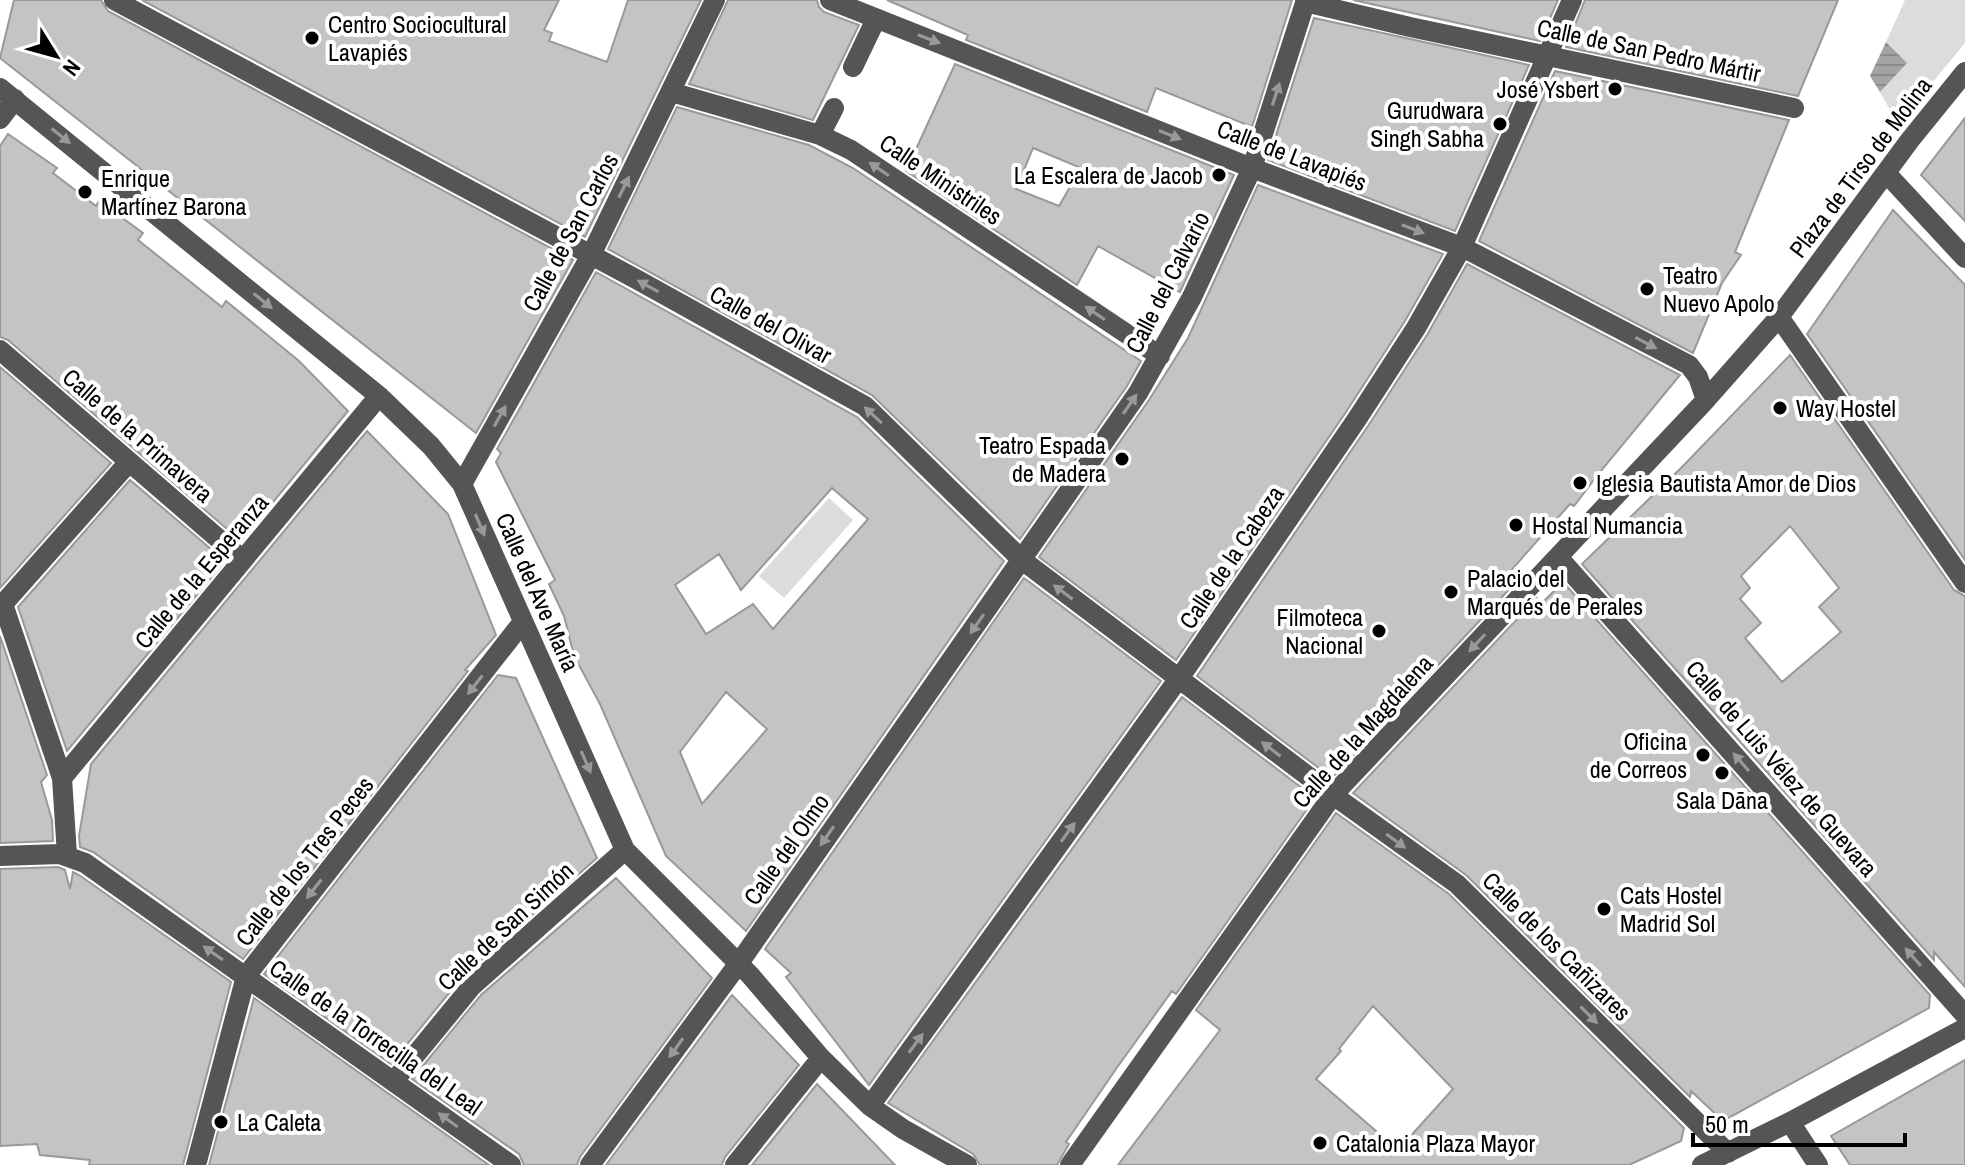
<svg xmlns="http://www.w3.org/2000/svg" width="1965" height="1165" font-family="'Archivo Narrow',sans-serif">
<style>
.green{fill:#dcdcdc}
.water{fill:url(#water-rules)}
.building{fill:#c4c4c4;stroke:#999;stroke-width:2;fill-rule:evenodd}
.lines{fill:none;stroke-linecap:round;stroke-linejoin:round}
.minor{stroke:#555;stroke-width:20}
.oneway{fill:#999}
.poi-dot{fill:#000;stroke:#fff;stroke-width:3}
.labels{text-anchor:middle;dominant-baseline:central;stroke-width:8;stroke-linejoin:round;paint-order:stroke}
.poi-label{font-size:24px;fill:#000;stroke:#fff;text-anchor:start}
.street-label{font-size:24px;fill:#000;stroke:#fff}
</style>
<defs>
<pattern id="water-rules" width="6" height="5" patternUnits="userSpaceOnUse" patternTransform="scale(2)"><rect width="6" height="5" fill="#a3a3a3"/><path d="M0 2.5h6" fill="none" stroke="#8b8b8b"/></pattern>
</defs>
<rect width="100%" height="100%" fill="#fff"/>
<!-- green -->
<path class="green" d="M1905 0H1965V43L1898 124 1880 92 1906 63 1886 42Z
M829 498 853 520 784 598 759 576Z"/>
<!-- water -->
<path class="water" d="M1886 42 1907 63 1880 92 1870 76Z"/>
<!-- building -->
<path class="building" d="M14 0H101L108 11 573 260 476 433 0 58Z
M142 0H559L544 30 552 33 549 41 607 62 628 0H701L585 237Z
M728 0H817L819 7 824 12 859 25 813 120 689 84Z
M887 0H1292L1252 127 1156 88 1147 112 966 40 968 35Z
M1353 0H1558L1540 41Z
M1585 0H1838L1798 96 1566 47Z
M1314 18 1529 65 1455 231 1268 160Z
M955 64 1234 175 1180 292 1098 246 1077 285 906 171ZM1033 148 1081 168 1059 206 1016 189Z
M1555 71 1789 120 1735 252 1741 255 1722 283 1693 353 1479 241Z
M677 107 809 145 853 168 1141 361 1127 386 1020 539 872 395 608 249Z
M1965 118V221L1921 175Z
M8 134 57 168 53 173 96 206 99 201 143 233 138 240 222 307 226 301 299 361 348 411 241 541 8 340 0 337V146Z
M1258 185 1443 254 1405 321 1346 412 1176 660 1039 557 1149 400 1188 338Z
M1893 210 1965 285V560L1807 334Z
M1467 264 1680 375 1600 472 1574 506 1570 504 1507 575 1516 582 1332 778 1197 676 1368 426 1427 335Z
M596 272 857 417 1004 561 746 931 666 856 600 704 574 656 564 616 549 584 555 580 496 462 501 453 497 449ZM832 488 868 519 773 629 753 604 706 634 675 585 719 554 741 590ZM726 692 767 729 702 804 680 752Z
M1790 355 1954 590 1965 596V987L1934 952V960L1582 564 1683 466ZM1790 526 1839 588 1819 607 1841 632 1782 682 1745 638 1761 623 1740 599 1750 588 1741 576Z
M0 367 111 463 0 588Z
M367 431 448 514 496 635 465 670 468 671 243 959 93 852 80 847 79 836 91 764Z
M130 480 225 561 67 751 18 607Z
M1024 578 1161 681 869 1085 786 977 791 973 765 949Z
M1563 582 1930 995 1929 1008 1723 1121 1691 1091 1690 1097 1466 875 1353 793 1537 598 1543 602Z
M0 636 47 775 41 782 52 820 53 841 0 843Z
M498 675 516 678 597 858 463 976 391 1064 264 974Z
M1182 697 1315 798 1176 994 1172 991 1116 1069 1066 1142 1069 1144 1057 1165H980L973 1154 888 1103Z
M1336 813 1449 894 1684 1128 1681 1141 1629 1165H1118L1220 1030 1196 1010ZM1373 1006 1453 1089 1398 1150 1316 1079 1341 1051 1339 1049Z
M58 867 65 870 70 889 73 872 79 875 231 982 183 1165H89L90 1160 40 1155 37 1144 0 1146V869Z
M616 878 712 978 580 1157 577 1165H524L519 1154 412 1079 481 995Z
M732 995 799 1065 725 1157 722 1165H606Z
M254 998 489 1165H209Z
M1965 1060V1165H1850L1831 1136Z
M817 1084 895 1165H752Z"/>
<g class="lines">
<!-- minor -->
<path class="minor" d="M114 0 636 279 865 406 1022 560 1333 795 1457 884 1728 1153
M830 0 1252 168 1462 247 1689 365 1698 377 1706 400
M1305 2 1410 27 1794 108
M853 67 876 19
M0 88 379 396 431 446 462 484 625 850 750 975 821 1058 870 1106 903 1129 967 1165
M671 92 820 135 851 150 1160 356
M0 119 15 99
M820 135 834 108
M1887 174 1965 258
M1779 317 1965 583
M0 350 243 560
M462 484 591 255 715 0
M1558 557 1965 1015
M62 778 379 396
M67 855 62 778 3 604 129 462
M0 856 60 854 85 863 511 1165
M394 1081 472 986 625 850
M870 1106 1187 667 1357 419 1416 328 1462 247 1572 0
M1790 1122 1818 1165
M196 1165 246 976 522 623
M590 1165 739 963 1138 393 1192 297 1252 168 1306 0
M735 1165 821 1058
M1070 1165 1333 795 1703 403 1779 317 1910 140 1965 72
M1702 1165 1790 1122 1965 1028"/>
</g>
<!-- one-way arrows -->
<defs><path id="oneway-solid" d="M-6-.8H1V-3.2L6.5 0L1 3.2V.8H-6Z" transform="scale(2)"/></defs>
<g class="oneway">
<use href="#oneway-solid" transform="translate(929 39) rotate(21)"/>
<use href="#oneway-solid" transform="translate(1276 94) rotate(-72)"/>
<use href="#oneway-solid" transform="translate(1170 135) rotate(22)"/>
<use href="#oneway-solid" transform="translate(61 136) rotate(39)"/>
<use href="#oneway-solid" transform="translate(879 169) rotate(-146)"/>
<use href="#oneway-solid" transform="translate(624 187) rotate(-64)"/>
<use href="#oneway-solid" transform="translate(1413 229) rotate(21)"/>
<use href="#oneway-solid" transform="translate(648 286) rotate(-151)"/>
<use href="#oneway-solid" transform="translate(263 301) rotate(39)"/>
<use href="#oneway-solid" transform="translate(1095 313) rotate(-146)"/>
<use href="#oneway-solid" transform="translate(1646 343) rotate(28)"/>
<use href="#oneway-solid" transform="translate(1130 404) rotate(-55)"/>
<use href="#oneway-solid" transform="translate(873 415) rotate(-137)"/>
<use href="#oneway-solid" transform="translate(500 416) rotate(-61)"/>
<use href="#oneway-solid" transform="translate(480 525) rotate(67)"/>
<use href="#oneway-solid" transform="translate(1063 592) rotate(-143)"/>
<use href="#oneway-solid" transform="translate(977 624) rotate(125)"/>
<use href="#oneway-solid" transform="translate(1477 643) rotate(133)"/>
<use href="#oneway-solid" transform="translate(475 685) rotate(128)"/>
<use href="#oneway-solid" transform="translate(1271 749) rotate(-143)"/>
<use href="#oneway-solid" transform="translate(586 762) rotate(66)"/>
<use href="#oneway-solid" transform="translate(1741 762) rotate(-131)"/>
<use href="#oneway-solid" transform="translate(1068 832) rotate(-54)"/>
<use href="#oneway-solid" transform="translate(827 836) rotate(125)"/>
<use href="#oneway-solid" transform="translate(1396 841) rotate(36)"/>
<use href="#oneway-solid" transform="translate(314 889) rotate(128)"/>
<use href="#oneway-solid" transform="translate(213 953) rotate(-145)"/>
<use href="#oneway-solid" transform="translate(1913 957) rotate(-131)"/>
<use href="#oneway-solid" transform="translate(1589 1015) rotate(45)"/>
<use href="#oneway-solid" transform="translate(916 1043) rotate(-54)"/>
<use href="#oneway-solid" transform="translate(676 1048) rotate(126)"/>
<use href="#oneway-solid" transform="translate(448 1120) rotate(-144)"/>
</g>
<!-- markers -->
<g class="poi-dot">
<circle cx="312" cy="38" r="8"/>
<circle cx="1615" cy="89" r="8"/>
<circle cx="1500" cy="124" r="8"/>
<circle cx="1219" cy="175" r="8"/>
<circle cx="85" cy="192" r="8"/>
<circle cx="1647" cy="289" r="8"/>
<circle cx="1780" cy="408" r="8"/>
<circle cx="1122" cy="459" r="8"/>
<circle cx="1580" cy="483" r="8"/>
<circle cx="1516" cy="525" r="8"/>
<circle cx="1451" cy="592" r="8"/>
<circle cx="1379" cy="631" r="8"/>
<circle cx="1703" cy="755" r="8"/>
<circle cx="1722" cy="773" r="8"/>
<circle cx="1604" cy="909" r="8"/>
<circle cx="221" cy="1122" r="8"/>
<circle cx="1320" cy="1143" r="8"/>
</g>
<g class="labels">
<!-- poi labels -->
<g class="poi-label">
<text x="328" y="24">Centro Sociocultural<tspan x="328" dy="28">Lavapiés</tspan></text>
<text x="1599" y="89" text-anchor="end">José Ysbert</text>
<text x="1484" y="110" text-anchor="end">Gurudwara<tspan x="1484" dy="28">Singh Sabha</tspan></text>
<text x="1203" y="175" text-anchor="end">La Escalera de Jacob</text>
<text x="101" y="178">Enrique<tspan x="101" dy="28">Martínez Barona</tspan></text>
<text x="1663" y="275">Teatro<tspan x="1663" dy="28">Nuevo Apolo</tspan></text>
<text x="1796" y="408">Way Hostel</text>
<text x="1106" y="445" text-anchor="end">Teatro Espada<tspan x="1106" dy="28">de Madera</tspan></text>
<text x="1596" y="483">Iglesia Bautista Amor de Dios</text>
<text x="1532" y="525">Hostal Numancia</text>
<text x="1467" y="578">Palacio del<tspan x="1467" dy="28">Marqués de Perales</tspan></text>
<text x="1363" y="617" text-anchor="end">Filmoteca<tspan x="1363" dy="28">Nacional</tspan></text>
<text x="1687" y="741" text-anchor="end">Oficina<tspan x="1687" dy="28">de Correos</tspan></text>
<text x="1722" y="800" text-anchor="middle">Sala Dāna</text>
<text x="1620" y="895">Cats Hostel<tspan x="1620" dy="28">Madrid Sol</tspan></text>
<text x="237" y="1122">La Caleta</text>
<text x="1336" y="1143">Catalonia Plaza Mayor</text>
</g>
<!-- street labels -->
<g class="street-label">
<text transform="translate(1649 50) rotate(12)">Calle de San Pedro Mártir</text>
<text transform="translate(1292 155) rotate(21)">Calle de Lavapiés</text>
<text transform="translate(1860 167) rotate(-53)">Plaza de Tirso de Molina</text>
<text transform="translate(941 179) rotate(34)">Calle Ministriles</text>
<text transform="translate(570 232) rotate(-62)">Calle de San Carlos</text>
<text transform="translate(1167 282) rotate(-63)">Calle del Calvario</text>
<text transform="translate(771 324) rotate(29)">Calle del Olivar</text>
<text transform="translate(138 435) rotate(41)">Calle de la Primavera</text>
<text transform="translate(1231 557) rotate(-56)">Calle de la Cabeza</text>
<text transform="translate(201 571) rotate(-50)">Calle de la Esperanza</text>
<text transform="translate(538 592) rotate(66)">Calle del Ave María</text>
<text transform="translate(1362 731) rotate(-48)">Calle de la Magdalena</text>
<text transform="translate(1782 768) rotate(49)">Calle de Luis Vélez de Guevara</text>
<text transform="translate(786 849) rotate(-55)">Calle del Olmo</text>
<text transform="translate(304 861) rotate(-52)">Calle de los Tres Peces</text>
<text transform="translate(505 926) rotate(-43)">Calle de San Simón</text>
<text transform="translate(1557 946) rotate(45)">Calle de los Cañizares</text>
<text transform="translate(376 1037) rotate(35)">Calle de la Torrecilla del Leal</text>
</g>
</g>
<!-- north arrow -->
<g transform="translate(56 56) rotate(127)" stroke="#ffffff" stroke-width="6" paint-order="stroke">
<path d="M0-6L14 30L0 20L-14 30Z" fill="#000000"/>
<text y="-12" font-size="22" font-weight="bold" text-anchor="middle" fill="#000000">N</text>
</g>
<!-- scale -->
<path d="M1693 1133v12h212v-12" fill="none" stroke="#000000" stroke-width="4"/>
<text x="1705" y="1133" font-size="24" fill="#000000" stroke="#ffffff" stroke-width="6" paint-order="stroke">50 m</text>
</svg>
